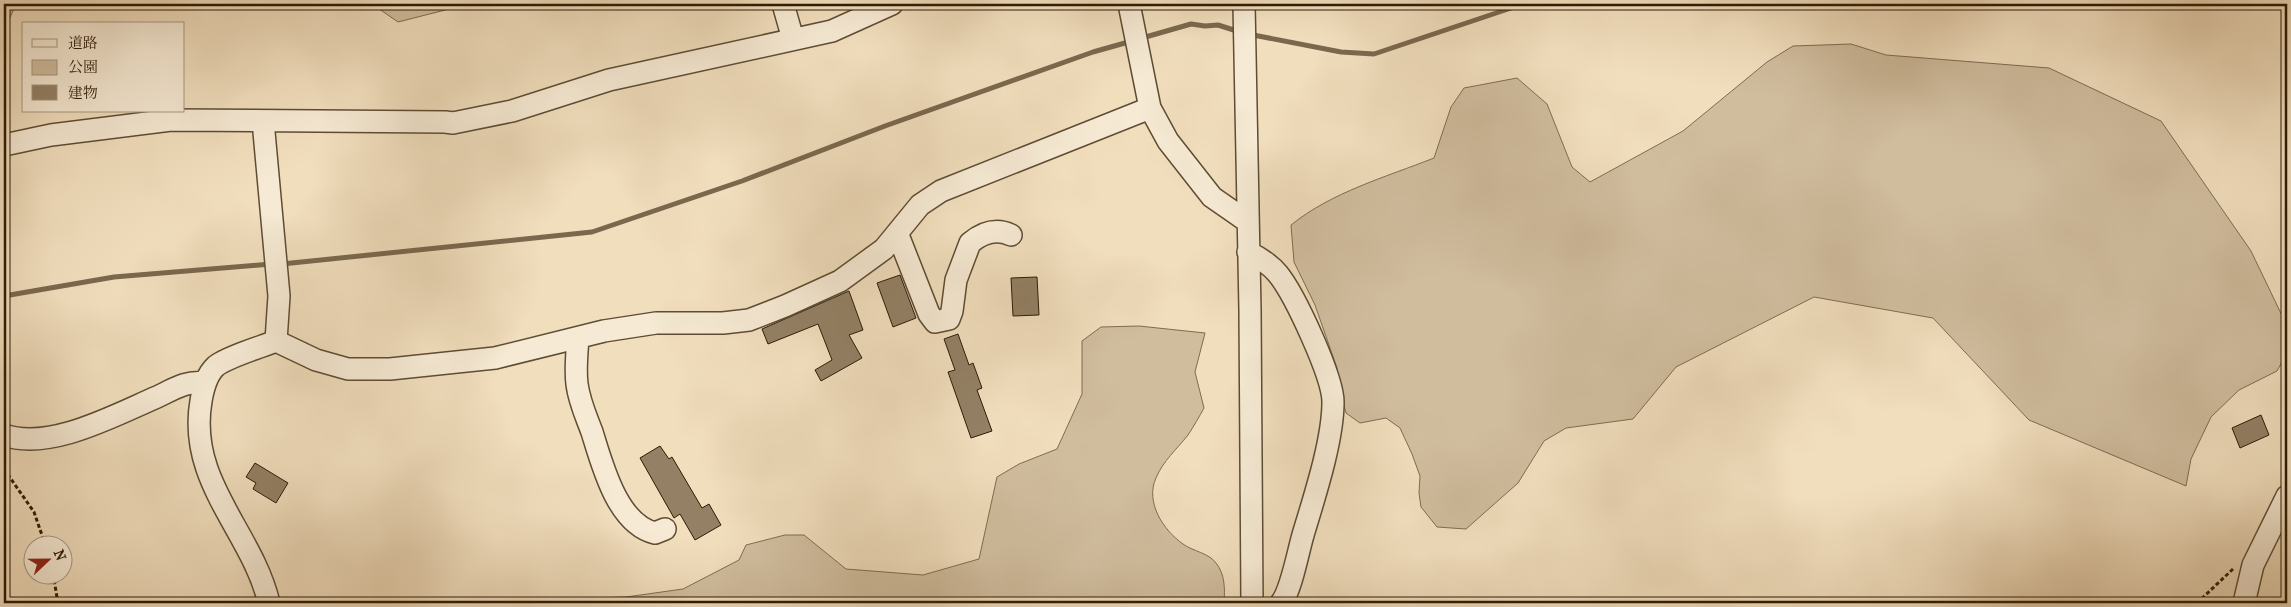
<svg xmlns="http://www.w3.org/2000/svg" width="2291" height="607" font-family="'IM FELL French Canon','Noto Serif JP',serif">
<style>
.green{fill:#d0bd9e;stroke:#7e6c52}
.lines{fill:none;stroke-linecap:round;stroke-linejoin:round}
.stream{stroke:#7a684e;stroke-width:5}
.building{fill:#938065;stroke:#2d1b05}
.minor-casing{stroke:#5e4c33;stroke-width:24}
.path{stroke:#2d1b05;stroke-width:3;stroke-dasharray:4 2.5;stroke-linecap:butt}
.minor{stroke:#f6ead4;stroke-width:21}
</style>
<rect width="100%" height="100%" fill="#f1debd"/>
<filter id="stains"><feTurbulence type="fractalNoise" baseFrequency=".004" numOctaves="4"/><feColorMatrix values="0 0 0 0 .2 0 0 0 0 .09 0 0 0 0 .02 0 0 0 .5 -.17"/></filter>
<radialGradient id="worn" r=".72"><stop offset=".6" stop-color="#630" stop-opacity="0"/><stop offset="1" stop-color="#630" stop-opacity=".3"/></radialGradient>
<!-- green -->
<path class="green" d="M4 4H16L4 31Z
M372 4H469L398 22Z
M1851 44 1886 55 2049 68 2161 121 2251 251 2287 326V353L2277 371 2239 390 2211 417 2191 459 2186 486 2029 420 1933 318 1814 297 1676 367 1633 419 1566 428 1544 441 1518 483 1466 529 1437 527 1421 507 1419 493 1420 476 1412 454 1400 428 1386 418 1360 423 1346 413 1341 395 1337 368 1315 305 1294 262 1291 225C1332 192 1386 177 1434 158L1451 107 1464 88 1517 78 1547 104 1572 167 1590 182 1683 131 1767 62 1793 46Z
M1139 326 1205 333 1195 372 1204 408C1199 417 1194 426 1188 435 1177 449 1163 461 1156 478 1145 502 1163 530 1183 544 1192 551 1209 553 1216 563 1225 574 1225 589 1224 603H503V601L626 597 683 589 739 560 746 545 785 535H804L846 569 923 575 979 559 997 477 1019 464 1057 449 1082 394V341L1101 327Z"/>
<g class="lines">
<!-- stream -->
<path class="stream" d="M1248 34 1341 52 1374 54 1523 4
M1142 38 1191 24 1205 26 1218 25 1240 32
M282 264 592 232 742 181 885 126 1093 52 1132 41
M4 296 114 277 271 264"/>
</g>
<!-- building -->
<path class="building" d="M900 275 916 318 893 327 877 283Z
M1037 277 1039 315 1013 316 1011 278Z
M849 291 863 330 849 335 862 358 821 381 815 370 832 360 818 324 768 344 762 329Z
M958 334 969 365 973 363 982 388 977 390 992 431 971 438 948 372 955 370 944 339Z
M2261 415 2269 435 2240 448 2232 428Z
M660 446 669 459 672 457 702 508 709 504 721 525 695 540 680 514 674 518 640 458Z
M255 463 288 483 276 503 253 489 256 483 246 477Z"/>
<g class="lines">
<!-- minor casing -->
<g class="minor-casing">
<path id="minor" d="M783 4 793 39
M1129 4 1150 108 1168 141 1212 197 1248 222
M1244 4 1250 310 1252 603
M263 121 279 296 276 341C261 347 227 357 216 366 206 375 203 389 201 401 187 482 252 531 269 603
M4 145 51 135 171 120 445 122 453 123 512 111 609 80 832 31 892 4
M898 235 929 314 935 322 949 319 952 311 956 280 970 243C982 233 996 228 1011 235
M1248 252C1260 258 1270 264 1278 274 1295 295 1333 377 1333 402 1333 441 1314 498 1303 535 1298 552 1291 591 1281 603
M578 338C577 353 575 369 577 384 579 401 586 416 592 432 602 464 617 524 655 533L665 529
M276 341 316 360 348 369H390L495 358 604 331 656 323H723L749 320 785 306 840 281 884 249 920 205 941 191 1150 108
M4 435C50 451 115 415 157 397 172 390 187 380 204 383
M2244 603 2253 565 2287 496"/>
</g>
<!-- path -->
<path class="path" d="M4 469 34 512 45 544
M53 574 58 603
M2197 603 2233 569"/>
<!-- minor -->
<use href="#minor" class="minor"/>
</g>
<!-- margin -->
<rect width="2291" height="607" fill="none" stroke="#f1debd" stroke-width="20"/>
<rect x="5" y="5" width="2281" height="597" fill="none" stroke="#2d1b05" stroke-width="2.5"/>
<rect x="10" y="10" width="2271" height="587" fill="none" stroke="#2d1b05"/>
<!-- legend -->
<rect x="22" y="22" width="162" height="90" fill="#f6ead4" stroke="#a69781"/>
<rect x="32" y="39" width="25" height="8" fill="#f6ead4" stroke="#a69781"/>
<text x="68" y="48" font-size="15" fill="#2d1b05">道路</text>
<rect x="32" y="60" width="25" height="15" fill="#d0bd9e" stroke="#a69781"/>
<text x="68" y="72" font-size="15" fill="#2d1b05">公園</text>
<rect x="32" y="85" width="25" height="15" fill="#938065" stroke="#a69781"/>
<text x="68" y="98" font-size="15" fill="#2d1b05">建物</text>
<!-- north arrow -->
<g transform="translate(48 560) rotate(68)"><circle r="24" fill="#f6ead4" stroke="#a69781"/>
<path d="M0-4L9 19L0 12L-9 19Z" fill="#8f2418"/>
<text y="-8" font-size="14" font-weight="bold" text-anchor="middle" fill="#2d1b05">N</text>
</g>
<rect width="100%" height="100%" filter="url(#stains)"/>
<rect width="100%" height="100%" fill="url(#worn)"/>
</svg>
